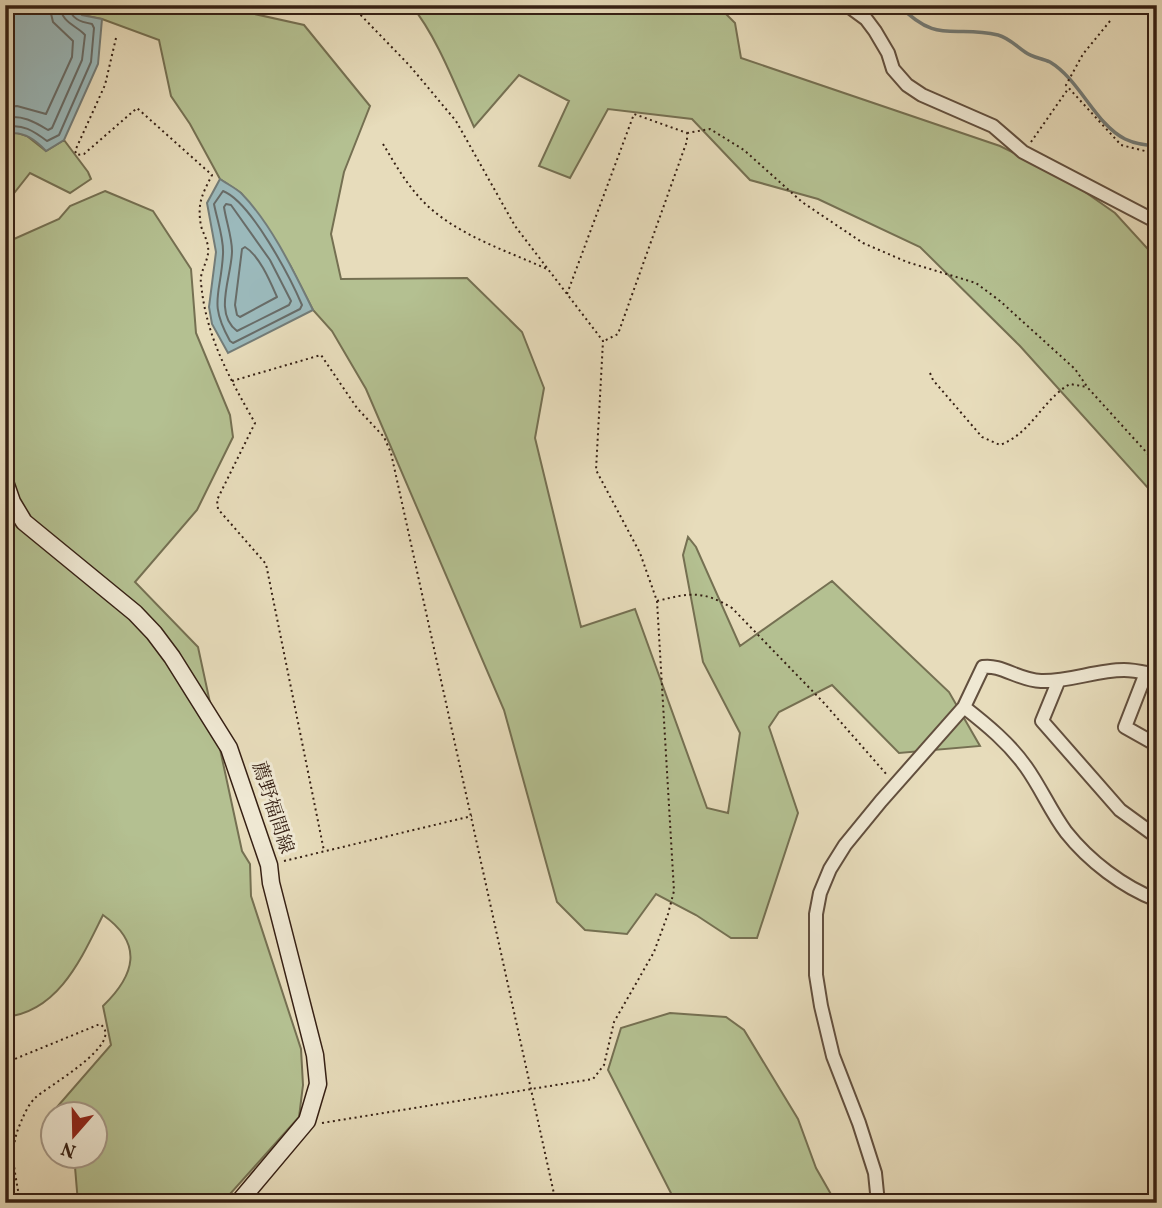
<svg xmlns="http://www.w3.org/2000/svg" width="1162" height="1208" font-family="Vollkorn,'Noto Serif JP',serif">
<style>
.green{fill:#b4c091;stroke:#757052;stroke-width:2}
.water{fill:#9bb9bb;stroke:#737c78;stroke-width:2}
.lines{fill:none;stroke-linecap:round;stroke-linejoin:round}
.shore{stroke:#686c68;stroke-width:2}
.stream{stroke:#737c78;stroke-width:3.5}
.minor-casing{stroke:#624f3e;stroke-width:16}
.secondary-casing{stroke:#362014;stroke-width:19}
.path{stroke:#362014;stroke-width:2;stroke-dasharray:2 3.5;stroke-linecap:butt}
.minor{stroke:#efe8d3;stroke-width:12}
.secondary{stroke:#efe8d3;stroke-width:16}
.labels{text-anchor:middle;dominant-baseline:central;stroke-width:6;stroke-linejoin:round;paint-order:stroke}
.street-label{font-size:19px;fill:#362014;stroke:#efe8d3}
</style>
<rect width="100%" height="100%" fill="#e7dcbb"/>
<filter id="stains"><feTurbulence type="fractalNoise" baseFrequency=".00286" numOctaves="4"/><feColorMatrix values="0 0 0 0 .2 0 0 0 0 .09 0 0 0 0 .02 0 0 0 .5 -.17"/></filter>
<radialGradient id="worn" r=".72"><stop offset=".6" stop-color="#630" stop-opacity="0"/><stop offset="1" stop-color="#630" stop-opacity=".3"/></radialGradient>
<!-- green -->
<path class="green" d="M74 5H214L304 25 370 106 344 172 331 234 341 279 467 278 522 332 544 388 535 438 581 627 635 609 707 808 728 813 740 733 703 662 683 555 688 537 696 547 740 646 832 581 949 692 980 746 899 753 832 685 779 712 769 727 798 813 757 938H731L696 915 656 894 627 934 585 930 557 902 504 710 366 389 332 331 313 310 290 265 241 193 220 179 190 124 171 96 159 40 102 19 82 15Z
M411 5H717L735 23 741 58 1000 146 1068 180 1115 213 1157 259V498L1020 346 920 247 818 199 750 180 692 119 608 109 570 178 539 166 569 101 519 75 474 127C457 90 437 36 411 5Z
M14 132 27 136 46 151 64 140 88 172 91 179 70 193 30 173 11 197 5 201V135Z
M105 191 153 211 191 269 196 333 230 415 233 437 197 510 135 582 198 647 242 851 250 864 251 896 301 1049 303 1085 299 1117 222 1203H78L75 1167 71 1156H94V1114L59 1113 57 1107 111 1045 103 1006C135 975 144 944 103 915 82 957 59 1012 5 1017V243L59 219 70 206Z
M670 1013 726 1017 744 1030 798 1119 816 1168 836 1203H676L608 1070 621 1028Z"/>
<!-- water -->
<path class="water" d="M5 5H74L82 15 102 19 98 64 64 140 46 151C35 139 21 129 5 135Z
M220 179C227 184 236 188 242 194 272 225 294 272 313 310L228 353 212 324 209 307 216 252 207 203Z"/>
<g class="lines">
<!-- shore -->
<path class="shore" d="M5 107 17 106 46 114 72 57 73 41 53 22 49 5
M5 118C21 114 35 122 48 130L52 128 82 60 85 35C76 25 61 23 60 5
M5 128C21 122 35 132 47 141L59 135 91 62 94 28 92 24C81 22 70 19 69 5
M223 191C251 202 290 277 302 305L300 309 233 343 230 341C208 302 221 295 223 254 224 238 217 220 214 204Z
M226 204 231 205 270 260 291 301 289 305 237 331C213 313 232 276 232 251 232 237 226 221 224 207Z
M245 247C259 255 270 281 277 297L240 317 237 315 235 305 242 249Z"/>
<!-- stream -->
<path class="stream" d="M899 5C938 46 954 24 998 35 1009 38 1016 46 1025 52 1033 58 1042 58 1050 62 1080 80 1095 124 1125 139 1135 144 1146 145 1157 146"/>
<!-- minor casing -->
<g class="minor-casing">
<path id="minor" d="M847 5 866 19 875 31 888 53 893 69 907 85 922 95 993 126 1023 152 1157 222
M1146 673 1125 727 1157 745
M1058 682 1042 721 1120 810 1157 837
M964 707C987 725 1009 743 1026 767 1041 788 1051 812 1066 832 1089 861 1123 887 1157 900
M878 1203 875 1173 859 1123 833 1056 821 1006 816 975V914L820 893 830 869 845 845 881 801 964 707 983 667C1001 664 1018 680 1041 681 1069 682 1096 670 1124 670 1135 670 1146 673 1157 675"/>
</g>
<!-- secondary casing -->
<g class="secondary-casing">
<path id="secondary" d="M5 482 12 502 24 522 135 613 154 633 172 657 229 748 269 865 271 883 315 1055 318 1084 307 1121 238 1203"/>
</g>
<!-- path -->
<path class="path" d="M1110 21 1083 54 1066 85 1121 145 1157 154
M116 38 105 85 75 151 77 155 84 154 137 108 212 175C202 195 197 203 201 226 203 233 207 239 208 247 210 260 199 271 201 283 206 337 229 377 255 423L217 500 218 509 266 564 324 851
M687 133 710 129 744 150 802 202 863 243 907 262 976 283 1000 301 1075 369 1088 388 1157 464
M1031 142 1068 89
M383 144C394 162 405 182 420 198 451 233 505 250 547 269
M567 294 634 114 687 133V141L618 334 604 341
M930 373 933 380 982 437 1000 445C1032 433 1042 400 1070 384L1087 387
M232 381 321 355 357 408 384 437 391 453 556 1203
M657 601C689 593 703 590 732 608L824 703 888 776
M284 861 472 816
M5 1063 100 1024C127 1043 46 1087 35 1098 29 1104 24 1114 21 1122 7 1152 16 1173 20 1203
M322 1123 593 1079 604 1065 614 1022 654 952 668 914 674 891 657 601 640 553 596 470 603 341 515 226 456 121 410 66 351 5"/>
<!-- minor -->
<use href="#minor" class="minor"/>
<!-- secondary -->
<use href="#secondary" class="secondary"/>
</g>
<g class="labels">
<!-- street labels -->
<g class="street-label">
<text transform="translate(272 808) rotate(72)">薦野福間線</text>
</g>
</g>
<!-- margin -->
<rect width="1162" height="1208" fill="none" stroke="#e7dcbb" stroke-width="28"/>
<rect x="7" y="7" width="1148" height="1194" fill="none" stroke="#362014" stroke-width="3.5"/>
<rect x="14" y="14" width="1134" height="1180" fill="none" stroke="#362014" stroke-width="2"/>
<!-- north arrow -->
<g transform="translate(74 1135) rotate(200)"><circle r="33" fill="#efe8d3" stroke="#a59887" stroke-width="2"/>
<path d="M0-5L12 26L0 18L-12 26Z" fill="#8f2418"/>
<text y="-10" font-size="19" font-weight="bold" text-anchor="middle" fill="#362014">N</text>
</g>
<rect width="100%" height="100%" filter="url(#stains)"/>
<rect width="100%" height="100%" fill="url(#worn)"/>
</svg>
